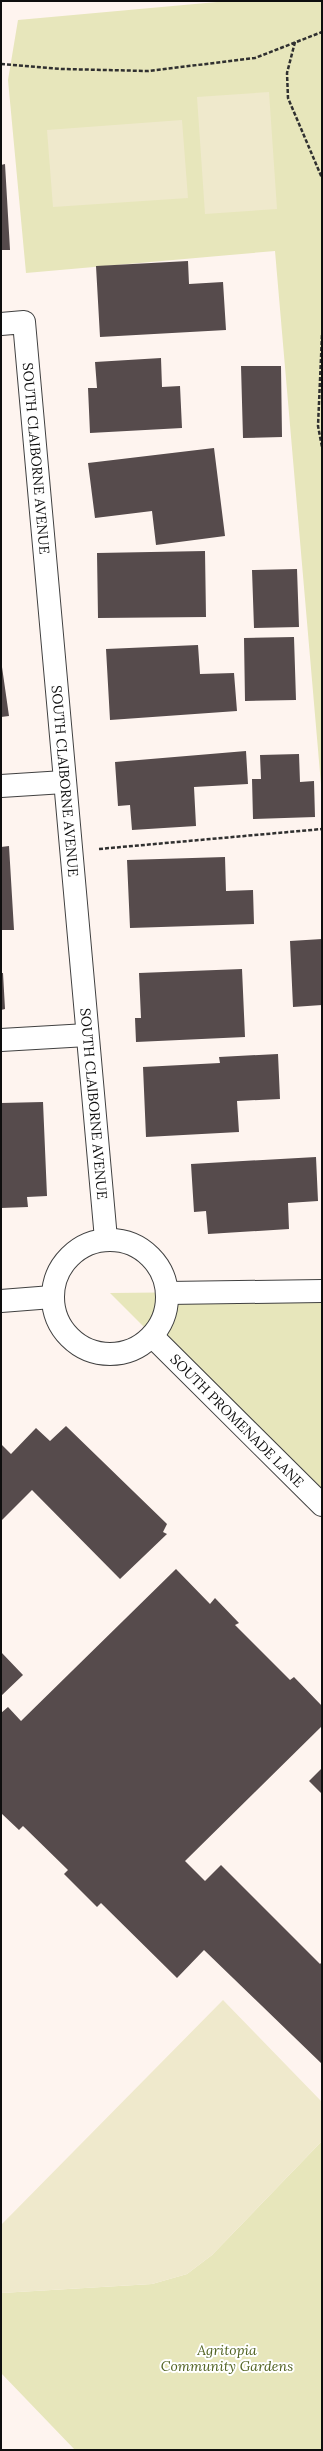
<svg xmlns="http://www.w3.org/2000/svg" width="323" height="2451" font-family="Lora,serif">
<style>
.green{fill:#e7e6bb}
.pitch{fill:#efe9cc}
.building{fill:#564b4c}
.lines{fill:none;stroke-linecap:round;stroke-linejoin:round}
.minor-casing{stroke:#414141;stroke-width:24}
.path{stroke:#303030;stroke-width:2.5;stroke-dasharray:4 2;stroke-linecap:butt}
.minor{stroke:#fff;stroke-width:22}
.labels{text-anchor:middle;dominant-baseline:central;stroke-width:4;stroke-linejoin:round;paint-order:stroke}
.street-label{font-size:14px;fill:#0e0e0e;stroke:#fff}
.park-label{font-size:14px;font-style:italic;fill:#506221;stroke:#fff}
</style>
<rect width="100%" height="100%" fill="#fef4ef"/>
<!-- green -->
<path class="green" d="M228 1H322V796L275 251 26 273 8 80 18 20Z
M322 1291V1505L110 1293Z
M322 2141V2450H75L1 2373V2293L152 2284 187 2274 212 2255Z"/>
<!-- pitch -->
<path class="pitch" d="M269 92 277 209 205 214 197 97Z
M182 120 188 198 53 207 47 130Z
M223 2000 322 2102V2141L212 2255 187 2274 152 2284 1 2293V2225Z"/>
<!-- building -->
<path class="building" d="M5 164 10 250H1V165Z
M188 261 189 284 223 282 226 330 100 337 96 266Z
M161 358 162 387 180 386 182 428 90 433 88 388H97L95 362Z
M241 366H281L282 437 243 438Z
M214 448 225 536 156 545 152 511 95 518 88 463Z
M205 551 206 617 98 618 97 553Z
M297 569 299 627 254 628 252 570Z
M294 637 296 700 245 701 244 638Z
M198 645 200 674 234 673 237 711 110 720 106 649Z
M1 660 9 716 1 717Z
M246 751 248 784 194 787 196 826 132 830 130 805 118 806 115 762Z
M299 754 300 782 314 781 315 817 253 819 252 779H261L260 755Z
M9 846 14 930H1V847Z
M225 857 226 891 253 890 254 924 130 928 127 860Z
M322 939V1005L293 1007 290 941Z
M242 969 245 1037 136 1042 135 1018H141L139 973Z
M1 973H3L5 1009 1 1010Z
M278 1054 280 1099 237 1101 239 1132 146 1137 143 1067 220 1063 219 1057Z
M43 1102 47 1196 27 1197 28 1207 1 1208V1103Z
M316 1157 318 1201 288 1203 289 1229 208 1234 206 1211 194 1212 191 1164Z
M66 1426 167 1524 163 1532 167 1534 120 1579 32 1490 1 1521V1444L11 1454 36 1428 50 1441Z
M176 1569 210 1604 215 1598 239 1623 235 1625 290 1680 294 1677 322 1706V1726L185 1861 205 1881 221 1865 320 1964 322 1962V2064L204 1950 177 1978 101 1903 97 1907 64 1874 68 1870 23 1826 19 1830 1 1813V1713L8 1707 21 1721Z
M1 1652 23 1675 1 1696Z
M322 1768V1794L309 1781Z"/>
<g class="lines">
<!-- minor casing -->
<g class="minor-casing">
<g id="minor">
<path id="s1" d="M1 324 24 322 106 1239"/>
<path d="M1 786 64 782"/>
<path d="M1 1040 87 1035"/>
<circle cx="110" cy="1297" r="57"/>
<path d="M167 1293 322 1291"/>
<path d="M1 1301 52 1297"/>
<path id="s2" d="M152 1336 322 1505"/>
</g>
</g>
<!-- path -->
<path class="path" d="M295 42 287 73 288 98 322 178
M1 64 62 69 148 71 255 58 322 32
M322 335 318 426 322 447
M99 849 322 829"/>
<!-- minor -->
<use href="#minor" class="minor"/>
</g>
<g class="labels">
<!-- street labels -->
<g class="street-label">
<text stroke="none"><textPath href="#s1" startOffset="160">SOUTH CLAIBORNE AVENUE</textPath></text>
<text stroke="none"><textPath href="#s1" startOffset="484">SOUTH CLAIBORNE AVENUE</textPath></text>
<text stroke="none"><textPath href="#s1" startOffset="808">SOUTH CLAIBORNE AVENUE</textPath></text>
<text stroke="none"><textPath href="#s2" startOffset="120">SOUTH PROMENADE LANE</textPath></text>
</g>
<!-- park labels -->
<g class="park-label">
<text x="227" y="2350">Agritopia<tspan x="227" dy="16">Community Gardens</tspan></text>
</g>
</g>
<!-- border -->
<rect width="323" height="2451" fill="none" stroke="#0e0e0e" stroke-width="4"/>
</svg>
